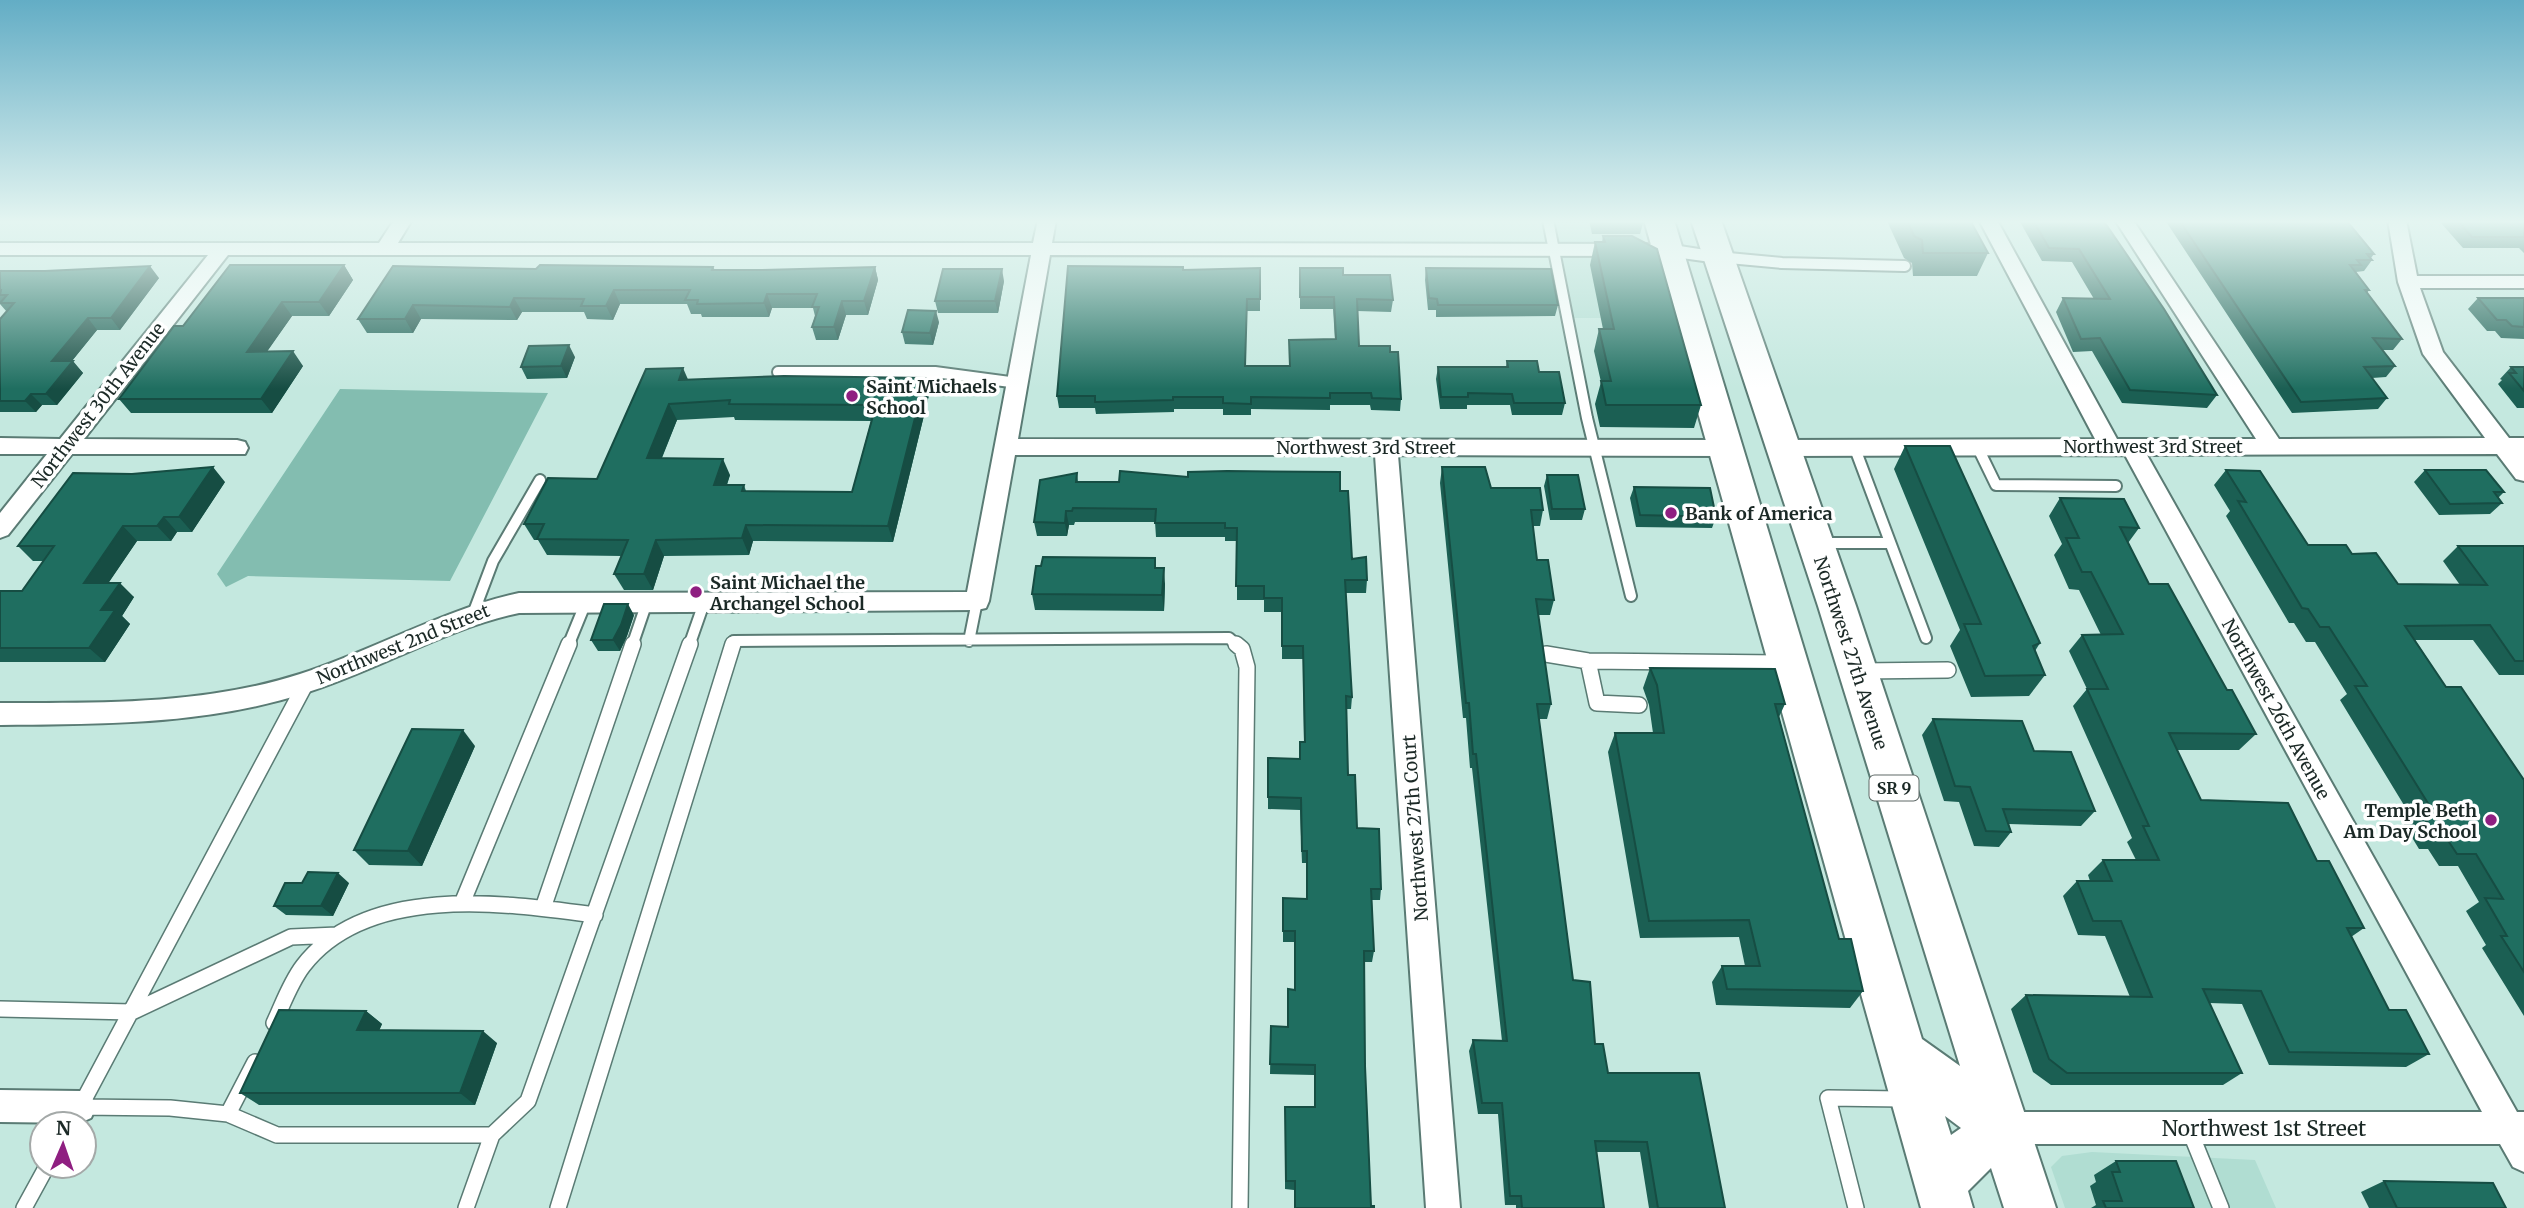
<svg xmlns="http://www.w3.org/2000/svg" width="2524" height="1208" font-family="Merriweather,serif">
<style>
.built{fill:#b0ddd2}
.green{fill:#83bdb0}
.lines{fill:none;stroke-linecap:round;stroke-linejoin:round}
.lane-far1-casing{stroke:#5a7b74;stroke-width:14}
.lane-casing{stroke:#5a7b74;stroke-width:18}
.street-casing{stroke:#5a7b74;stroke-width:4}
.highway-casing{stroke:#5a7b74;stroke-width:4}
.lane-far1{stroke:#fff;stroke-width:10}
.lane{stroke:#fff;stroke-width:15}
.street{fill:#fff;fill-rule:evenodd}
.highway{fill:#fff;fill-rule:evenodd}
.wall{fill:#1b5f53;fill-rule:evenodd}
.shaded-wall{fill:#164d43}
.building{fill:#1f6e60;stroke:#164d43;stroke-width:2;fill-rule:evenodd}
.poi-dot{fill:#8f1f81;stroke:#fff;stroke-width:2.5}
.labels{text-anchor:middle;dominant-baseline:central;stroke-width:7;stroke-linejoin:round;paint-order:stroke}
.shield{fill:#fff;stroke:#5f6967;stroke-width:2}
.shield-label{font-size:16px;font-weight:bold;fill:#1b2926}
.poi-label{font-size:18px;font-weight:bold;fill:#1b2926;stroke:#fff;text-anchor:start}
.street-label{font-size:18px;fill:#1b2926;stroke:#fff}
.near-street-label{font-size:21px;fill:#1b2926;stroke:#fff}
</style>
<rect width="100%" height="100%" fill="#c4e8df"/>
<!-- built -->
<path class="built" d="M1555 220H1637L1668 318H1574Z
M2092 1152 2255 1160 2276 1208H2065L2051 1167 2062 1156Z"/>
<!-- green -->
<path class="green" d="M340 389 548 393 450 581 248 576 226 587 217 574Z"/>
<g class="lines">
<!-- lane-far1 casing -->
<g class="lane-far1-casing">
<path id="lane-far1" d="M1548 220 1587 418 1631 596
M1718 257 1782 263 1905 266
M778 372H935L1018 383
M1854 446 1926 638
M1977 446 1996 485 2116 486
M1819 543H1890
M473 614 493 561 540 480
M969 641 977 601
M568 646 586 602
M632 646 647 602
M689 646 704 603
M733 646 734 641 1229 638 1238 646"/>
</g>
<!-- lane casing -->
<g class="lane-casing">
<path id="lane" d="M1236 644 1242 649 1247 667 1240 1208
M1546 654 1588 661 1784 663
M1588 661 1597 703 1639 705
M1861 671 1948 670
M463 901 569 644
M543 908 633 644
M0 1009 132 1012 291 937 337 935
M274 1023C283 1004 290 983 303 966 367 883 506 903 595 915
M80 1107 170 1108 228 1114 277 1135H492
M228 1114 255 1062
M71 1124 306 683
M2189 1129 2221 1208
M24 1208 47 1166
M466 1208 492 1135 528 1101 690 644
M558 1208 733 644
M1856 1208 1828 1098 1902 1099"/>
</g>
<!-- street casing -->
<g class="street-casing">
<path id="street" d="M394 220H412L398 243H1033L1038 220H1056L1052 243 1667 244 1725 253 1728 257 1718 263 1667 256 1050 255 1018 439 1725 440 1733 442 1736 448 1733 454 1725 456 1398 455 1460 1208H1426L1375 455H1015L989 601 986 608 977 610 519 613C444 629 379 670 305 693 206 725 103 724 0 725V703C101 703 203 705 300 674 375 650 442 610 519 593L967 592 1031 255H228L84 439 237 440 245 442 248 448 245 454H72L8 535 0 538V513L47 454H0V438L60 439 208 255H0V243H379Z
M1979 220H1997L2117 439H2256L2115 220H2133L2279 439 2485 438 2423 354 2398 282 2388 220H2406L2417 276H2524V288H2420L2443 352 2509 438H2524V481L2516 479 2497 454 2147 455 2517 1112H2524V1172L2513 1167 2500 1144H2003L1992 1139 1987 1128 1992 1117 2003 1112H2482L2125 455 1783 456 1775 454 1772 448 1775 442 1783 440 2095 439Z
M0 1090 80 1091 91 1096 96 1107 91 1118 80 1123 0 1122Z"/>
</g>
<!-- highway casing -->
<g class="highway-casing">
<path id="highway" d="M1644 220H1674L1922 1039 1960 1066 1818 606 1691 220H1721L1856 606 2056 1208H2004L1991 1168 1968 1191 1973 1208H1921ZM1945 1116 1961 1128 1951 1135Z"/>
</g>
<!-- lane-far1 -->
<use href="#lane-far1" class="lane-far1"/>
<!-- lane -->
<use href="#lane" class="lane"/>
<!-- street -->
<use href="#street" class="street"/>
<!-- highway -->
<use href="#highway" class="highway"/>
</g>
<!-- wall -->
<path class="wall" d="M0 220H171L170 222H0Z
M257 220H365V221H257Z
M933 220H995L994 222 933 221Z
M1080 220H1339V221H1081Z
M1388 220H1443L1388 221Z
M1589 220H1644L1640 234H1592Z
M1811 220H1970L1988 253 1977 276H1913L1912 263 1904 258 1887 221Z
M2019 220H2103L2217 395 2207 408 2122 403 2092 351 2073 352 2056 312 2063 298 2094 299 2072 262 2042 261Z
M2165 220H2346L2374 254 2371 258 2372 260 2364 271 2356 272 2369 290 2367 293 2402 339 2393 350H2382L2395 366 2386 377 2372 378 2387 398 2378 409 2292 413Z
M2443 220H2524V253L2519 248H2463L2441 223Z
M1603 236 1701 405 1694 428 1600 427 1595 404 1601 382 1594 351 1599 329H1603L1590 265 1595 242H1602Z
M344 265 353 280 329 316H292L267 351 303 366 272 413H131L119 399 183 326Z
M713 267 715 270H761L875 267 878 280 868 315H846L838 340H816L812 327 815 316 813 308H772L769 317H702L701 314H691L687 304H620L613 320 587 319 584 312H522L517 320 421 319 413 333H367L358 319 536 269Z
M1260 268V311H1247L1245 366H1290L1289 340 1335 339 1333 309H1300V268L1343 275 1393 300 1391 312 1357 311 1359 346 1390 352 1401 399 1400 411 1371 410 1370 405H1330V410L1251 409V415H1223V409H1174V412L1096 414 1095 408H1059L1057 396 1183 270Z
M1426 268 1558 305 1555 316 1436 317V310H1428L1425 280Z
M0 271 159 278 120 330H97L72 361 83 373 57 405H42L36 412H0V319L7 312 0 304Z
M1004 281 998 313H938L935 301Z
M2478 298H2524V339L2501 338 2495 331H2487L2468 309Z
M939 322 933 345 905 344 902 332Z
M575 357 567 378 527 379 521 367Z
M1507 361 1539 372 1565 403 1562 415H1512L1510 405H1467V409H1440L1436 379 1438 367H1506Z
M2511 367H2524V408H2517L2498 384 2502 380 2500 379Z
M925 378 929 395 893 542 753 541 749 555 664 556 653 590H624L614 574 622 556 547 555 538 540H534L524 524 597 479 689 380ZM734 417 735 420 871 421 852 492 746 491 744 485H727L730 475 662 458 677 420Z
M1905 446 2040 643 2035 651 2045 675 2029 696 1971 697 1950 646 1960 630 1894 469Z
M1442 467 1543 510 1540 526H1533L1537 560 1554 600 1550 615H1538L1551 704 1547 719H1539L1573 980 1595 1044 1608 1073 1725 1208H1649L1640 1152H1596L1604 1208H1516V1205H1505L1498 1114H1478L1469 1051 1473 1040 1502 1041 1472 768H1470L1466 718H1463L1440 483Z
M2226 470 2308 545 2352 554 2398 584 2460 585 2443 561 2458 546H2524V675H2499L2473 640H2415L2446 687 2524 780V1016L2482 948 2486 945 2466 911 2479 902 2458 866H2439L2428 849H2419L2402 821 2410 815 2340 700 2347 694 2315 642H2306L2294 623H2289L2226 516 2230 511 2214 485Z
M2425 470 2504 492 2498 498 2502 503 2490 514 2439 515 2414 482Z
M1077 473 1078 482 1340 491 1352 559 1367 580 1366 593H1346L1352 697 1351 709H1346L1348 775 1357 828 1381 889 1380 900H1372L1374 951 1372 962H1364L1365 1066 1371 1206 1374 1208H1295L1294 1190 1285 1189V1116L1314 1107V1075L1270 1074 1271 1026 1288 1027 1295 990 1294 942H1283V898L1306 899V863H1302L1300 810 1268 809V758L1299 759 1300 742H1304L1303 659H1282V612H1264V600H1237V541H1225V537H1156L1155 522H1075L1074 525H1069L1067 536H1037L1034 522Z
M1547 475 1585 509 1582 520H1550L1544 486Z
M225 482 192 532H177L171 541H137L108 583 134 597 122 616 130 624 105 662H0V591H22L44 561H33L18 546Z
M1634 487 1716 517 1712 528 1636 527 1630 498Z
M2060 498 2139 528 2128 543 2149 584 2227 690 2256 734 2239 750H2177L2201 800 2317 861 2364 928 2351 937 2389 1010 2429 1054 2406 1067 2269 1065 2242 1004 2209 1003 2242 1073 2223 1085H2051L2033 1072 2011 1009 2026 995 2130 997 2105 936 2078 935 2063 896 2077 881H2090L2088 875 2103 860H2136L2127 842 2132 838 2073 706 2087 689 2069 651 2082 635H2101L2079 590 2069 589 2054 555 2062 544 2049 516Z
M1156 568 1165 584 1164 611 1035 610 1032 594Z
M634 615 627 636 620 651H598L591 640Z
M1650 668 1785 704 1779 717 1839 939 1863 991 1850 1008 1716 1005 1712 982 1722 966H1745L1739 937 1640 938 1608 752 1615 733H1653L1649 705 1643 688Z
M1933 719 2034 751 2095 811 2081 826 2009 824 2011 832 1999 847 1974 846 1959 802 1944 801 1922 735Z
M475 746 422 866 369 865 354 850Z
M349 883 333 916 286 915 274 906Z
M366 1011 382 1024 379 1030 497 1043 475 1105H259L240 1093Z
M2116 1161 2194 1208H2091L2096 1205 2090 1186 2096 1182 2094 1175Z
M2384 1181 2506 1208H2369L2361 1192Z"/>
<!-- shaded-wall -->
<path class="shaded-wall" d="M344 265 353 280 329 316 319 302Z
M150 266 159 278 120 330 111 318Z
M875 267 878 280 868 315 864 301Z
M1002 269 1004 281 998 313 995 301Z
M614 290 620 304 613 320 606 306Z
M767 294 772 308 769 317 764 303Z
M514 298 522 312 517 320 510 307Z
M842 301 846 315 838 340 834 327Z
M282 302 292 316 257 366 247 352Z
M413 305 421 319 413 333 405 319Z
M936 311 939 322 933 345 930 333Z
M88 318 97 330 62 373 52 361Z
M569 345 575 357 567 378 561 366Z
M293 351 303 366 272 413 261 399Z
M73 361 83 373 57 405 46 394Z
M683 368 690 384 679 380Z
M925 378 929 395 893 542 888 526Z
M31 394 42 405 36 412 25 401Z
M669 404 677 420 655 474 647 458Z
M723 459 730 475 721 501 714 485Z
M213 467 225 482 192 532 179 517Z
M1066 511 1069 525 1067 536 1065 523Z
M164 517 177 532 171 541 157 526Z
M746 525 753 541 749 555 742 538Z
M123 526 137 541 99 597 84 583Z
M656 540 664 556 653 590 644 574Z
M1164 568 1165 584 1164 611 1162 595Z
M120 583 134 597 122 616 130 624 105 662 89 648 101 610Z
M628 604 634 615 627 636 620 651 613 640Z
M463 730 475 746 422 866 408 851Z
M338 873 349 883 333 916 321 906Z
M366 1011 382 1024 374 1043 357 1030Z
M483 1031 497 1043 475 1105 460 1093Z"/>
<!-- building -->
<path class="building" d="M1907 220H1970L1988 253H1923L1922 240 1914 236Z
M2033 220H2103L2164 309 2217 395 2130 390 2100 338 2081 339 2063 298 2110 299 2079 249 2049 248Z
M2179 220H2346L2374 254H2367L2372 260H2357L2361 265H2350L2369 290H2365L2402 339 2373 338 2395 366 2364 367 2387 398 2301 402Z
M2457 220H2524V237H2472Z
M1603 236H1632L1657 249 1701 405H1606L1601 381H1611L1599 329H1614L1595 242H1605Z
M230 265H344L319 302H282L247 352 293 351 261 399H119L174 326H183Z
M540 265 713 267 712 270H761L875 267 864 301H842L834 327H812L819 307H812L817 294H767L764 303 697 304 698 300H685L690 290H614L606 306H581L584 299 514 298 510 307 413 305 405 319H358L393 266 536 269Z
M150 266 111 318H88L52 361H73L46 394H31L25 401H0V319L14 303H0L7 295H0L1 290H0V271H45Z
M1068 266 1183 267V270L1260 268V299H1247L1245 366H1290L1289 340 1336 339 1334 297H1300V268H1343V275H1390L1393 300 1357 299 1359 346H1390V352H1398L1401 399 1372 398 1371 393H1330V398L1251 397V404L1223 403V397H1173V400L1095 402V396H1057Z
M1426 268 1551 269 1558 305H1438L1437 299 1429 298Z
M943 269H1002L995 301H935Z
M2478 298H2524V327L2512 326 2506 320H2497Z
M908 310 936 311 930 333 902 332Z
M569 345 561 366 521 367 529 346Z
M1507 361H1537L1539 372H1559L1565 403H1514L1512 394 1468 393V397H1441L1438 367H1508Z
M2511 367H2524V391L2509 373H2516Z
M683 368 679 380 784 376 925 378 888 526 746 525 742 538 656 540 644 574H614L628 540 537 539 544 524H524L548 478 597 479 646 369ZM730 400 729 404 876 405 852 492 742 491 744 485H714L723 459 647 458 669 404Z
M1905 446H1950L2040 643 2033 646 2045 675 1985 676 1964 624H1981Z
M213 467 179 517H164L157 526H123L84 583H120L101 610H115L89 648H0V591H22L54 546H18L73 473 132 474Z
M1442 467H1485L1491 488H1540L1543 510H1531L1537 560H1548L1554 600 1536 599 1551 704H1537L1573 980 1590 982 1595 1044H1603L1608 1073H1699L1725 1208H1658L1647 1142 1595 1141 1604 1208H1522L1521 1196H1510L1502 1103H1482L1473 1040 1507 1041 1476 754H1473L1469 703H1466Z
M2226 470 2260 471 2308 545H2346L2352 554 2376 553 2398 584 2487 585 2458 546H2524V661H2515L2490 625 2405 626 2446 687H2461L2524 780V972L2501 936H2507L2485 898 2503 899 2476 854H2457L2445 836H2436L2419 808H2431L2355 686H2367L2329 627H2320L2308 609 2302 608 2238 501 2246 502Z
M2425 470H2486L2504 492H2494L2502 503 2450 504Z
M1120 471 1188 477V472L1227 471 1340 472V491H1348L1352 559 1366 557 1367 580H1345L1352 697 1346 696 1348 775H1355L1357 828 1379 829 1381 889H1371L1374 951H1364L1365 1066 1371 1206H1374V1208H1295V1181H1286L1285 1107H1315V1065L1270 1064 1271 1026 1288 1027V989L1295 990V931H1283V898L1307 899V851H1302L1301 798 1268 797V758L1300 759V742H1305L1303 646H1282V598H1264V586H1236L1237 528H1225V523H1155L1156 509 1073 508 1072 511H1066L1065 523 1034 522 1040 480 1077 473 1076 482H1119Z
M1547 475H1578L1585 509H1552Z
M1634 487 1710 488 1716 517 1640 515Z
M2060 498 2124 499 2139 528 2120 527 2149 584H2168L2227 690H2232L2256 734 2169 733 2201 800 2288 803 2317 861H2329L2364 928H2347L2389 1010H2406L2429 1054 2289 1052 2261 991 2203 989 2242 1073H2067L2049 1059 2026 995 2152 997 2121 921H2093L2077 881H2112L2103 860H2159L2143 826H2149L2087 689H2108L2082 635 2123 634 2091 572H2082L2066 538H2079Z
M1043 557 1155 558V568H1164L1162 595 1032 594 1036 566H1041Z
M604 604H628L621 625 613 640H591Z
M1650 668 1775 669 1785 704H1775L1839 939H1851L1863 991 1727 989 1722 966H1760L1749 920 1649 921 1615 733H1664L1657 685Z
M1933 719 2022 721 2034 751 2071 752 2095 811 2003 809 2011 832 1986 831 1970 787 1955 786Z
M412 729 463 730 408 851 354 850Z
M308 872 338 873 321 906H274L285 883H302Z
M279 1010 366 1011 357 1030 483 1031 460 1093H240Z
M2116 1161H2176L2194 1208H2106L2103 1201H2122L2112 1172H2120Z
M2384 1181 2493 1183 2506 1208H2397Z"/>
<!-- sky -->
<linearGradient id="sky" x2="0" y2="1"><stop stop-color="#63adc5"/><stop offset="0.57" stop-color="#e4f5f1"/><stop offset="1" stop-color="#e4f5f1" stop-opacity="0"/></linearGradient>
<rect width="2524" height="389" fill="url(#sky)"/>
<!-- markers -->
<g class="poi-dot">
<circle cx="852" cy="396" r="7"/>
<circle cx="1671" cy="513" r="7"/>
<circle cx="696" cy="592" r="7"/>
<circle cx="2491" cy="820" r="7"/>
</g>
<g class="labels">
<!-- shield labels -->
<rect class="shield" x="1869.5" y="775.5" width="49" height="25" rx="5"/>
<g class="shield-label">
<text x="1894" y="788">SR 9</text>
</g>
<!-- poi labels -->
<g class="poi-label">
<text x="866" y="386">Saint Michaels<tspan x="866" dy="21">School</tspan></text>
<text x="1685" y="513">Bank of America</text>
<text x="710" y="582">Saint Michael the<tspan x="710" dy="21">Archangel School</tspan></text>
<text x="2477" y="810" text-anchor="end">Temple Beth<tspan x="2477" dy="21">Am Day School</tspan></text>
</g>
<!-- street labels -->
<g class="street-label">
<text transform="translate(98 405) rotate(-52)">Northwest 30th Avenue</text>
<text x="2153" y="446">Northwest 3rd Street</text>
<text x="1366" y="447">Northwest 3rd Street</text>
<text transform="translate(403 644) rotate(-22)">Northwest 2nd Street</text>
<text transform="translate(1851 653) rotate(72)">Northwest 27th Avenue</text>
<text transform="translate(2276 709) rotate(61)">Northwest 26th Avenue</text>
<text transform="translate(1415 828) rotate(-94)">Northwest 27th Court</text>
</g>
<!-- near-street labels -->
<g class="near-street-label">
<text x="2264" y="1128">Northwest 1st Street</text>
</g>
</g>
<!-- north arrow -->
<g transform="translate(63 1145) rotate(2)"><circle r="33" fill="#ffffff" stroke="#a4a9a8" stroke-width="2"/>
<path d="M0-5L12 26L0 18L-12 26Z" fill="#8f1f81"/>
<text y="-10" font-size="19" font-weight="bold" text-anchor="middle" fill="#1b2926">N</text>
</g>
</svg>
